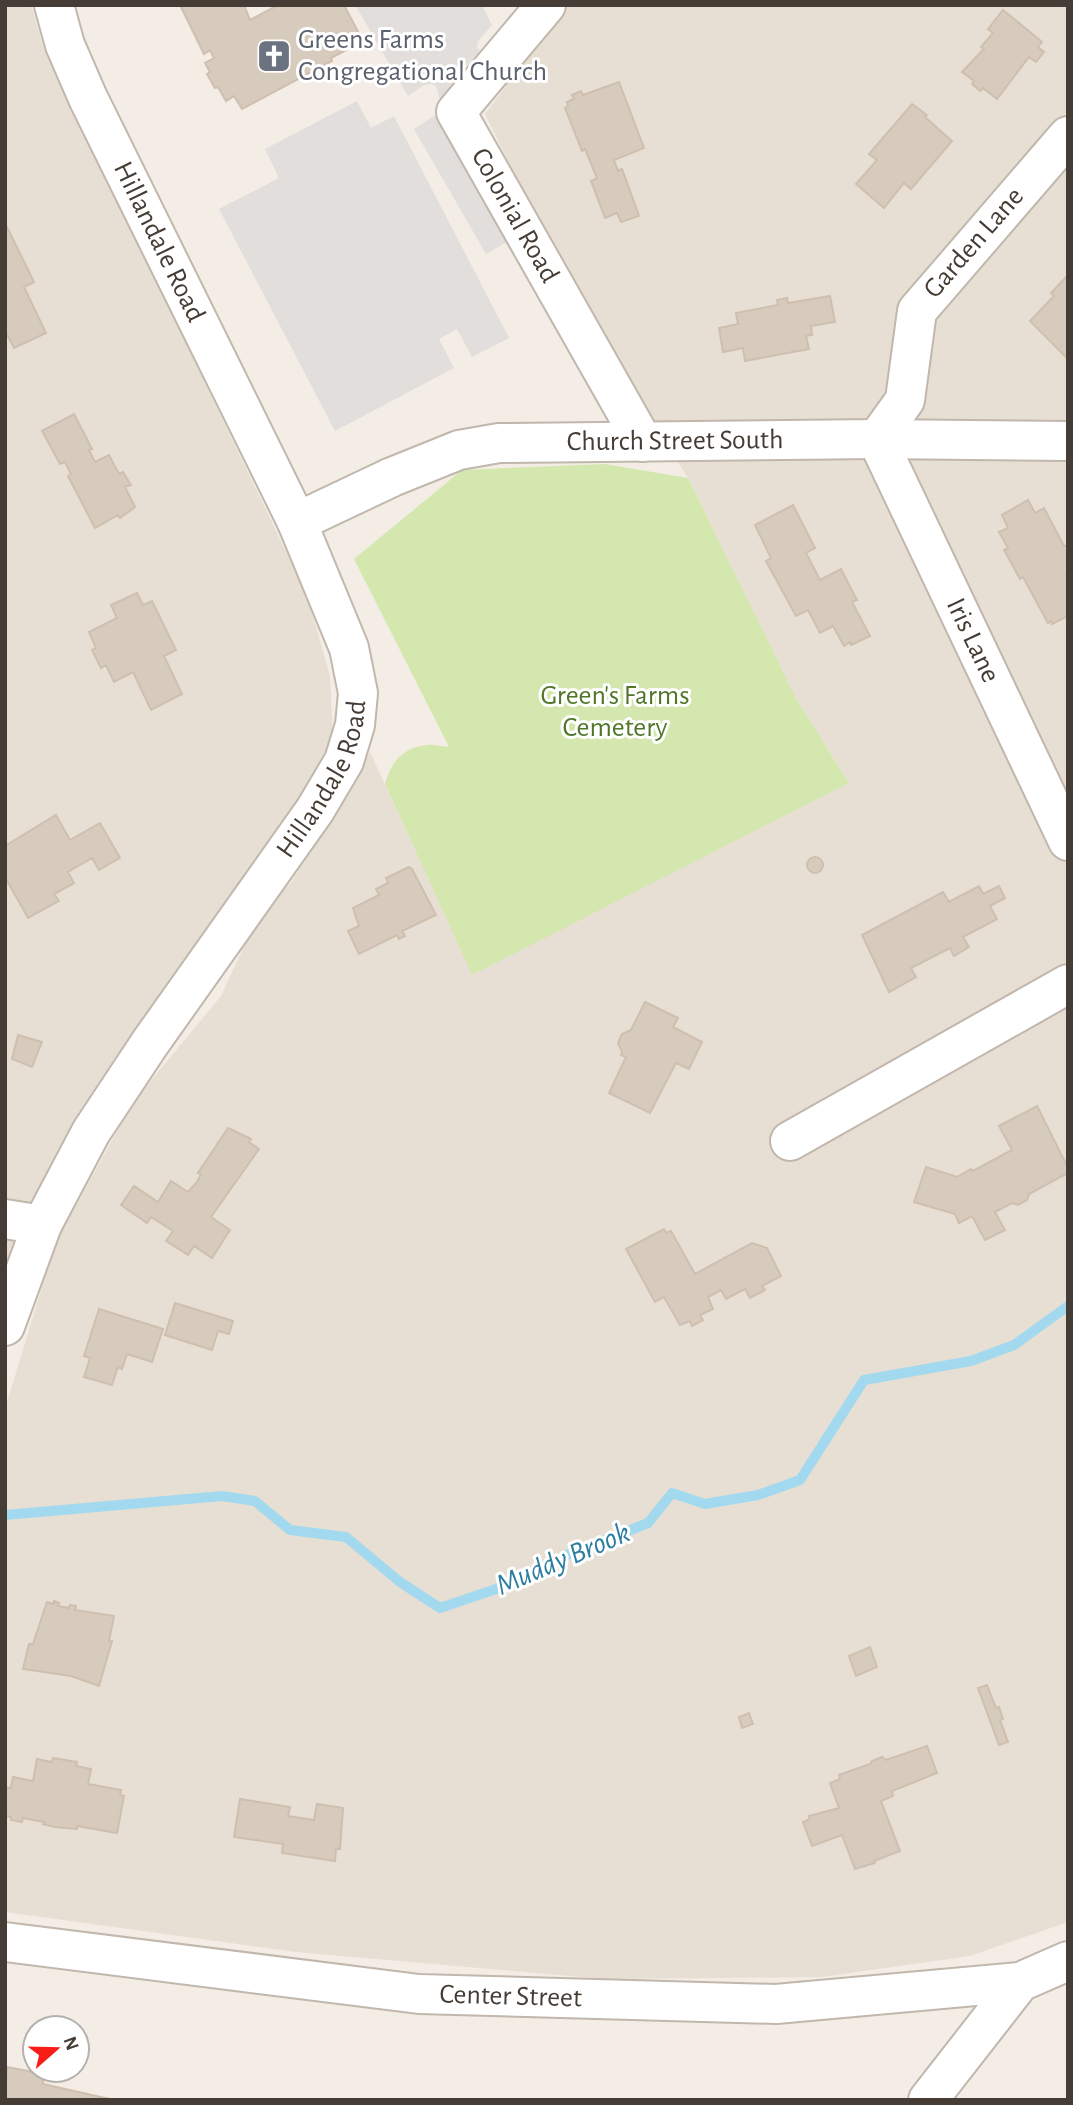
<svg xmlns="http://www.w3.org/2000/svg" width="1073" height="2105" font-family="'Alegreya Sans',sans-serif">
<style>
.residential{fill:#e7dfd4}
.green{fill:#d4e7af}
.parking{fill:#e1dedb}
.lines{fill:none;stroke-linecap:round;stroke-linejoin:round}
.stream{stroke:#a2d9ef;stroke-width:10}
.building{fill:#d7cbbe;stroke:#cfbfaf;stroke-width:2}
.minor-casing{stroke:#c1b7ac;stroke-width:42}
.minor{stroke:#fff;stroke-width:38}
.labels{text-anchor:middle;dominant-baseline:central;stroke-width:6;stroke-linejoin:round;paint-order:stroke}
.worship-label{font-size:28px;fill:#5b616d;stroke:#fff;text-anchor:start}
.street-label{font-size:28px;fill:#453d35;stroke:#fff}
.park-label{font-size:28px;fill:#507729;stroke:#fff}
.water-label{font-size:30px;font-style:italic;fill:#2c7ea0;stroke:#fff}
</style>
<rect width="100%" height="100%" fill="#f3ede6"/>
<!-- residential -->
<path class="residential" d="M5 5H31L43 46 307 595 330 676 333 737 296 807 115 1058 36 1203 5 1291Z
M522 5H1068V1922L970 1956 822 1977 604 1979 296 1952 5 1912V1409L55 1244 133 1102 221 996 253 927 291 882 335 815 370 752 472 974 849 783 796 698 688 478 652 422 529 204 485 114 538 43Z"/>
<!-- green -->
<path class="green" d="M605 464 688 478 796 698 849 783 472 975 385 784C391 762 402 748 427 745 434 744 442 747 449 747L354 559 462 470Z"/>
<!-- parking -->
<path class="parking" d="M355 5H482L492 25 478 41 477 47 480 51 461 71 442 106 436 86 431 84 424 85 408 96Z
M357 101 371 128 394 116 509 338 472 357 457 329 439 339 454 368 335 431 219 209 279 178 265 149Z
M437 114 507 242 486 254 414 129Z"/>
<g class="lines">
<!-- stream -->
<path class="stream" d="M5 1515 222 1496 255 1501 290 1530 346 1537 400 1582 440 1608 496 1589 562 1557 648 1523 672 1493 705 1504 758 1495 800 1480 864 1380 971 1361 1014 1345 1068 1306"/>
</g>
<!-- building -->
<path class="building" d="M180 5H244L250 20 278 5H344L363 41 331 58 332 61 242 109 234 96 226 101 218 87 215 88 207 74 210 72 205 63 214 58 210 50 204 54Z
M1003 10 1042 42 1038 47 1044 52 1036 62 1029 57 997 99 983 88 980 91 972 84 974 81 962 72 984 49 981 47 993 33 988 29Z
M619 82 644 148 614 160 618 171 622 169 639 216 621 222 617 213 605 218 591 181 597 178 585 149 582 151 565 108 568 106 567 102 574 99 572 95 581 91 583 95Z
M912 104 927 115 925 117 952 141 911 189 904 183 884 208 856 184 877 160 869 154Z
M5 223 34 282 24 287 46 333 14 348 5 331Z
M1068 275V359L1030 321 1054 296 1051 293Z
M830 296 835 322 811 326 812 335 806 336 809 349 745 361 743 348 723 352 719 328 738 324 736 313 778 305 777 300 787 298 788 303Z
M74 414 92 449 89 450 95 462 109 455 119 474 123 472 131 485 125 487 135 507 120 518 118 515 95 528 68 476 71 474 65 462 60 464 42 431Z
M1028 500 1035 513 1044 508 1064 546 1068 545V574L1066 575 1068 579V616L1052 624 1051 621 1048 623 1023 577 1020 579 1004 550 1008 548 999 532 1008 528 1002 515Z
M793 505 815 548 806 553 820 580 841 569 857 600 852 602 870 636 851 645 850 642 844 646 833 626 820 633 808 610 796 616 766 561 771 558 755 525Z
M137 593 143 605 152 601 176 650 164 656 182 694 151 710 133 672 114 682 106 665 101 668 92 650 96 648 89 632 117 618 111 605Z
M56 815 70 840 100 823 120 858 99 870 92 858 68 872 74 883 54 894 59 901 28 918 5 877V846Z
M807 865a8 8 0 1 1 16 0a8 8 0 1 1-16 0Z
M409 867 412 869 436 915 402 931 405 936 399 939 397 935 359 954 348 931 359 926 353 908 379 895 376 889 388 883 386 878Z
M979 886 983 894 999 886 1005 898 990 906 997 919 963 937 969 947 954 956 950 948 911 968 916 977 889 992 862 935 943 892 949 902Z
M645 1002 678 1018 673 1027 702 1042 689 1069 676 1063 650 1113 609 1093 626 1057 621 1055 622 1052 618 1043 622 1034 631 1030Z
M18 1035 42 1042 32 1067 12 1059Z
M1037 1106 1068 1168V1173L1029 1194 1027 1200 1018 1205 1012 1203 995 1212 1005 1230 985 1240 972 1216 959 1223 955 1214 914 1202 926 1167 957 1177 971 1169 973 1171 1012 1150 999 1126Z
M228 1128 251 1139 249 1142 259 1149 211 1217 230 1230 212 1258 194 1246 188 1255 166 1241 173 1231 151 1217 147 1223 121 1205 134 1186 158 1202 171 1181 188 1192 197 1182 201 1174 198 1173Z
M664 1229 666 1233 671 1231 695 1274 752 1243 767 1248 781 1276 762 1286 765 1290 750 1298 745 1289 726 1299 721 1290 708 1297 713 1309 700 1315 703 1320 692 1326 690 1321 680 1325 664 1297 655 1302 626 1249Z
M175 1303 233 1321 229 1334 218 1331 212 1350 165 1335Z
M99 1309 163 1329 152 1362 127 1354 122 1369 118 1367 112 1385 84 1377 90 1358 84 1356Z
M54 1601 59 1603 58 1606 69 1608 70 1605 76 1606 75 1610 114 1616 109 1641H112L99 1686 71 1676 23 1669 29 1644H33L47 1602 54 1604Z
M870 1647 877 1667 856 1676 849 1656Z
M987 1685 996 1708 999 1707 1003 1719 1000 1720 1008 1742 999 1745 978 1688Z
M749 1713 753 1724 742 1728 739 1717Z
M927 1746 937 1773 892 1791 893 1796 881 1801 900 1851 874 1861 875 1863 855 1869 842 1835 812 1846 803 1822 810 1819 809 1816 839 1808 830 1783 840 1779 839 1775 870 1764 872 1761 882 1757 886 1760Z
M53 1758 77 1762 76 1766 91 1769 88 1784 121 1790 120 1795 124 1796 117 1833 77 1826V1829L55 1827 43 1824 44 1822 23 1818 22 1822 11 1820V1817L7 1816 5 1813V1787L11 1788 13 1777 33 1781 37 1759 52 1762Z
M240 1799 290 1807 288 1816 314 1820 317 1804 343 1808 340 1849H336L335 1861 282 1853 283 1844 234 1837Z
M7 2067 44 2074 43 2084 114 2100H5Z"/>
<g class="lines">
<!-- minor casing -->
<g class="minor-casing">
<g id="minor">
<path id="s1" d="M546 5 456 112 643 442"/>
<path id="s2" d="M1068 136 917 311 905 400 877 439 1068 841"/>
<path id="s3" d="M297 522 392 477 459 450 499 443 877 439 1068 441"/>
<path d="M790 1141 1068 984"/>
<path d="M5 1219 42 1225"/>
<path id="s4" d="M5 1326 42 1225 91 1132 150 1043 315 810 344 761 355 725 358 693 349 648 297 522 88 98 65 45 54 5"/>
<path id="s5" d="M5 1942 419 1994 776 2004 1020 1982"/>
<path d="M928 2100 1020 1982 1068 1961"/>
</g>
</g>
<!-- minor -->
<use href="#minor" class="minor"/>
</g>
<!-- icons -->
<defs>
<g id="church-square" transform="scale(1.75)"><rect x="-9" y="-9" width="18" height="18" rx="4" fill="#6b7280" stroke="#fff"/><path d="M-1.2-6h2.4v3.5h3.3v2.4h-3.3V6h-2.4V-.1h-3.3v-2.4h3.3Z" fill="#fff"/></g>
</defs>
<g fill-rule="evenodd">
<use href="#church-square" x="274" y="56"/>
</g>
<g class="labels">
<!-- worship labels -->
<g class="worship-label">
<text x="298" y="40">Greens Farms<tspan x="298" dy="32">Congregational Church</tspan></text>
</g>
<!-- street labels -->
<g class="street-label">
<text stroke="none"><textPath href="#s1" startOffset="259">Colonial Road</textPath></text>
<text transform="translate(159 242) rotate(64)">Hillandale Road</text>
<text transform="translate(974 243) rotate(-49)">Garden Lane</text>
<text stroke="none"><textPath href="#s3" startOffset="394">Church Street South</textPath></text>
<text stroke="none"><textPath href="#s2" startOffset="592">Iris Lane</textPath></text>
<text stroke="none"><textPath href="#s4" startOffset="637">Hillandale Road</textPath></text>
<text stroke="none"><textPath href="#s5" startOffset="509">Center Street</textPath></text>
</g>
<!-- park labels -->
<g class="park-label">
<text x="615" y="696">Green's Farms<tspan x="615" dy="32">Cemetery</tspan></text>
</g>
<!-- water labels -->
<g class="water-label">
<text transform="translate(563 1559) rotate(-23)">Muddy Brook</text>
</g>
</g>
<!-- border -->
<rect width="1073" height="2105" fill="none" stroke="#453d35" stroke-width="14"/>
<!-- north arrow -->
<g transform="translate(56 2049) rotate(70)"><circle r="33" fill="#ffffff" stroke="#b5b1ae" stroke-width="2"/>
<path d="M0-5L12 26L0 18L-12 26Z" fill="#f81e18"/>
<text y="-10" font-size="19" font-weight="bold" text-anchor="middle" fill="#453d35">N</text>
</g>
</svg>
